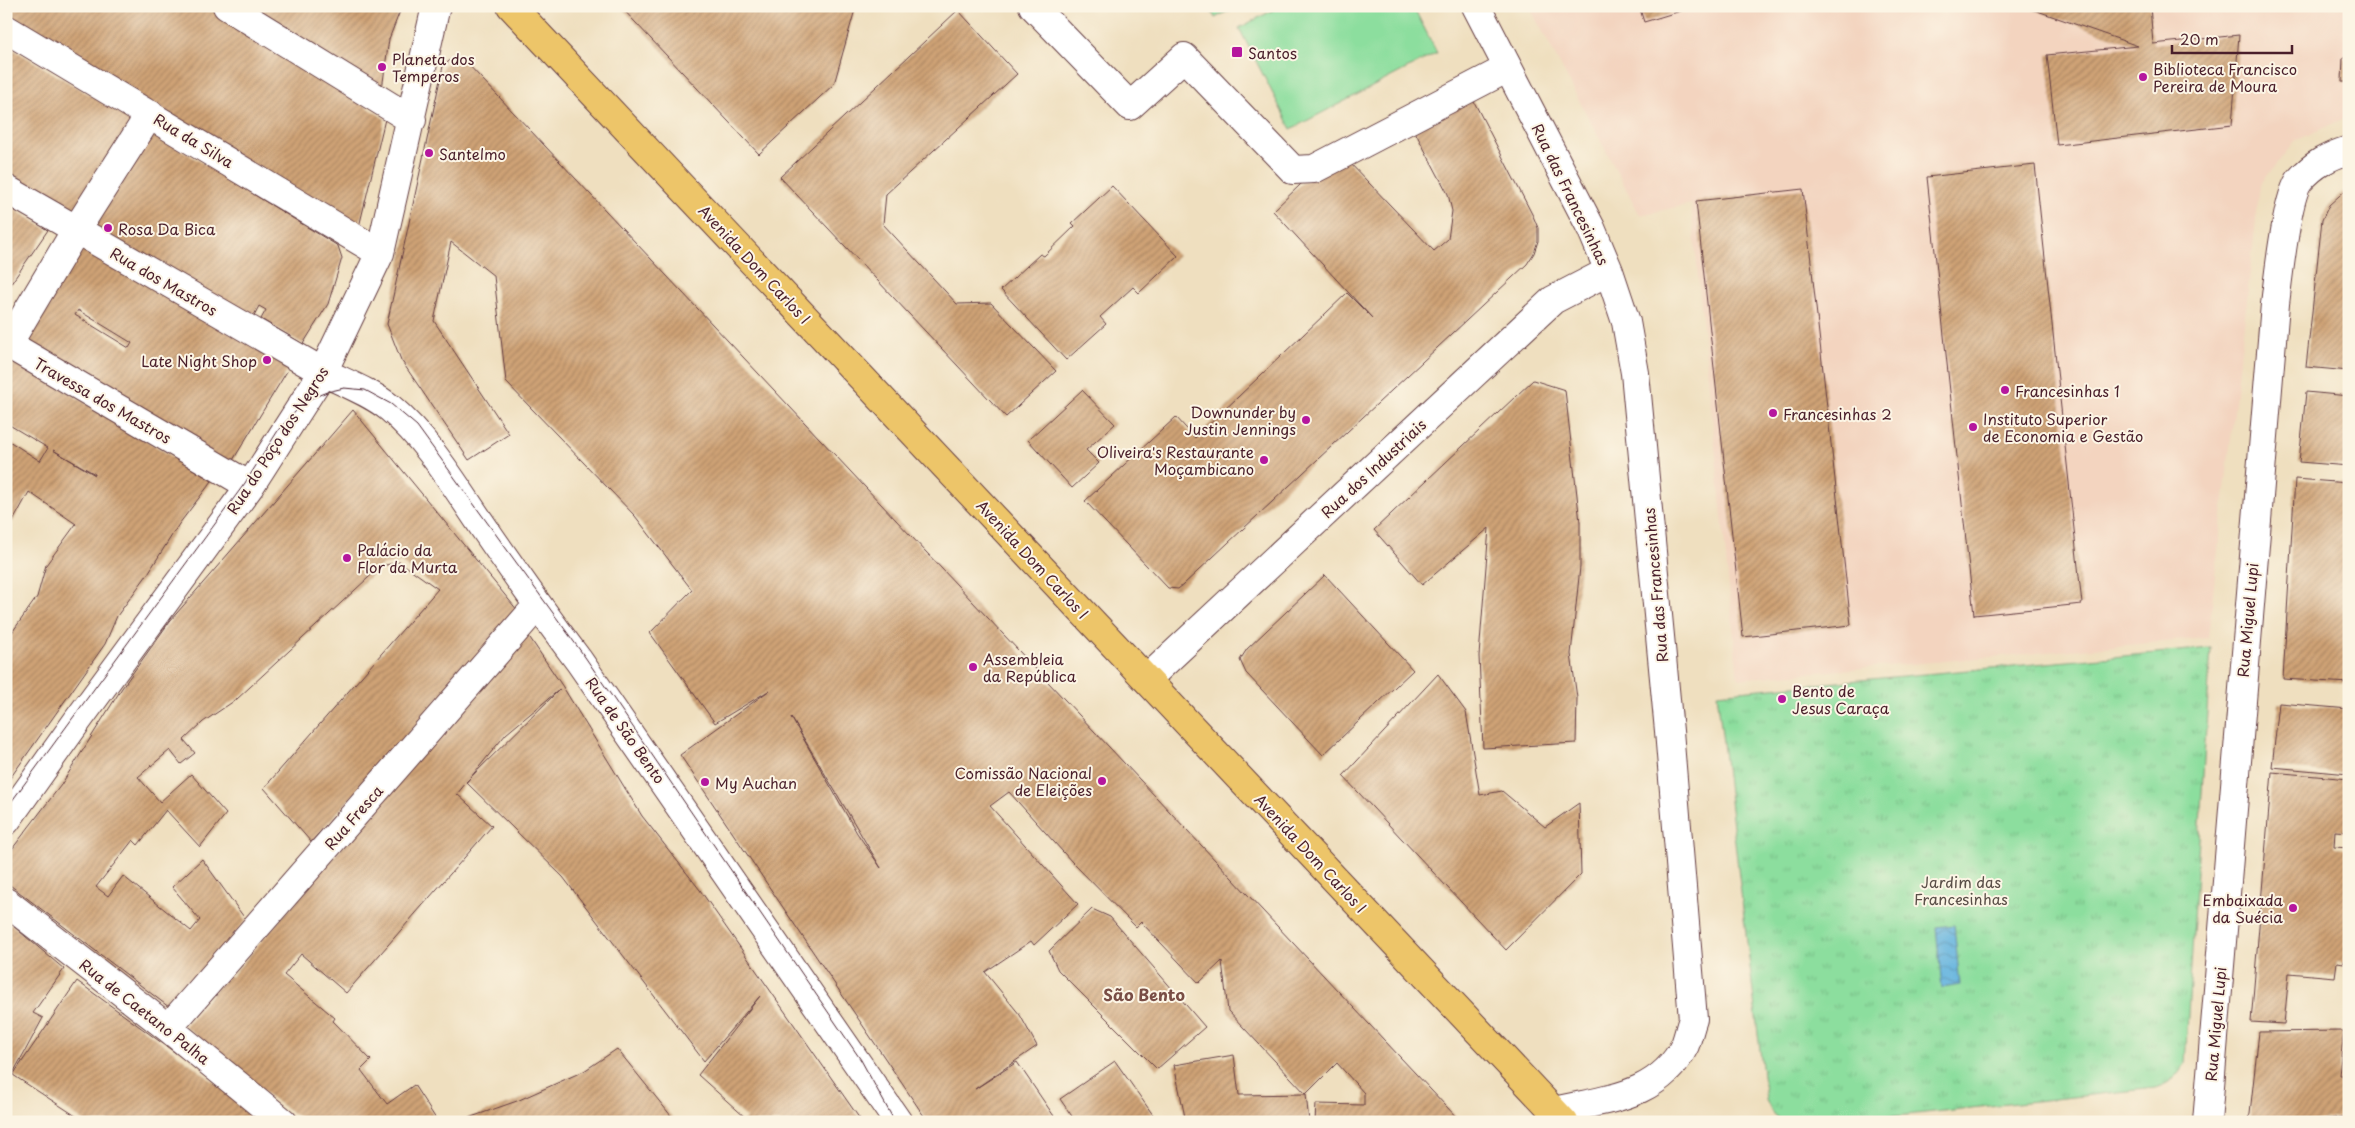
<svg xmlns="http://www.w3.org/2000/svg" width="2355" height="1128" font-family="'Playpen Sans',sans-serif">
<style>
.built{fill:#f3d4bf}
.grass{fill:url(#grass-tufts);stroke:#6b7e64}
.garden{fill:url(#garden-dots);stroke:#6b7e64}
.pitch{fill:#8cde9e;stroke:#6b7e64}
.water{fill:url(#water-waves);stroke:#576a85}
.building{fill:url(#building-hatch);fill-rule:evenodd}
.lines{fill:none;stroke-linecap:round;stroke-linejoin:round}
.minor-casing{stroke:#633c41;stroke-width:30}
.major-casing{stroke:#633c41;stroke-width:30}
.minor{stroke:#fff;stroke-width:28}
.major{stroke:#edc569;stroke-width:28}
.tram{stroke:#4a1f2b;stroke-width:1}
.poi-dot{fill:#b5179e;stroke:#fcf5e5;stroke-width:2}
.labels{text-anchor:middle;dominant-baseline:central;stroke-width:4;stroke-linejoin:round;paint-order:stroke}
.poi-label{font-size:15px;fill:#4a1f2b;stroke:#fcf5e5;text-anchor:start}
.street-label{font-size:15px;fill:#4a1f2b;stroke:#fcf5e5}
.park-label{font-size:15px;fill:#5a4f48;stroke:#fcf5e5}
.neighbourhood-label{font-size:16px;font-weight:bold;fill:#794d45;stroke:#fcf5e5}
</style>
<defs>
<pattern id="grass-tufts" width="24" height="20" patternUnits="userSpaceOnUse" patternTransform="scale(1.25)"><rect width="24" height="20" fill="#8cde9e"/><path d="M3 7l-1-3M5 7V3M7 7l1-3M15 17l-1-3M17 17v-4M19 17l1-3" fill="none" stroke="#7abe88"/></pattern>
<pattern id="garden-dots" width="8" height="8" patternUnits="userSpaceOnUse" patternTransform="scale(1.25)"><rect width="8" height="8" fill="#8cde9e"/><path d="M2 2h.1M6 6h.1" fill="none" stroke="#7abe88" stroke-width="1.8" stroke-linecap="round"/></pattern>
<pattern id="water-waves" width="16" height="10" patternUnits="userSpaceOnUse" patternTransform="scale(1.25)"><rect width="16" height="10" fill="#64b4df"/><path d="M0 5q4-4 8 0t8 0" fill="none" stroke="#5492b5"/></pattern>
<pattern id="building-hatch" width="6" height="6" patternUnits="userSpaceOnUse" patternTransform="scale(1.25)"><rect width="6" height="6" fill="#cfa376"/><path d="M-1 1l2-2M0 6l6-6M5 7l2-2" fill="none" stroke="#aa8461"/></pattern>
</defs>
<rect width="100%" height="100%" fill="#fcf5e5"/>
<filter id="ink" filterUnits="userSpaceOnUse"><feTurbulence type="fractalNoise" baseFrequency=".02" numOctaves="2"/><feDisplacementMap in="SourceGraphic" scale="10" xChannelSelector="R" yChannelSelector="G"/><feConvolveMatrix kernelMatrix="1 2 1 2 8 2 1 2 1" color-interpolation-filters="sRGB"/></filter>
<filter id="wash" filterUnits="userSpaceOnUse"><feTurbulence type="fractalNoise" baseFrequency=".0096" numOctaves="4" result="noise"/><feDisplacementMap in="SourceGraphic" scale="20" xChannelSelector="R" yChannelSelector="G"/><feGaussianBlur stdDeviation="1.12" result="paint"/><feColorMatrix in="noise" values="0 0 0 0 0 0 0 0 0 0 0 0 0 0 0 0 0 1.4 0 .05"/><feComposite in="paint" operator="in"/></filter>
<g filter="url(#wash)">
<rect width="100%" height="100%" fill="#efdfbf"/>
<!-- built -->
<path class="built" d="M1529 6H2349V116L2295 141 2260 185 2208 638 1738 679 1691 204 1640 215Z"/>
<!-- grass -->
<path class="grass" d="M2211 648 2185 1063C2177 1078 2170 1083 2155 1088L1842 1122H1782L1772 1113 1766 1100 1717 693Z"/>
<!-- garden -->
<path class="garden" d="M1209 6H1238L1215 18Z"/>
<!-- pitch -->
<path class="pitch" d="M1281 6H1413L1437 53 1291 129 1239 28Z"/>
<!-- water -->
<path class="water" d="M1954 925 1960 985 1942 988 1936 927Z"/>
<g id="blocks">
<!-- building -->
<path class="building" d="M6 6H211L247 27 385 119 359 227 6 20Z
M243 6H402L389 39 382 89Z
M620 6H856L834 84 759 154Z
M1639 6H1694V7L1644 22Z
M2023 6H2150L2153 44 2239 35 2232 125 2057 145 2047 55 2138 46Z
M958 10 1017 74 886 194 883 224 957 304 991 303 1056 371 1006 417 780 177Z
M6 45 133 121 77 215 6 173Z
M2343 57 2349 60V82H2342Z
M453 58 465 61 499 97 1461 1122H1315L1316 1104 1364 1105V1093L1337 1063 1306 1094 1228 1011 1222 961 1199 983 1141 922 1136 927 1072 862 1009 792 990 806 1078 904 1034 945 1031 941 985 972 1020 1015 1037 1046 975 1089 1017 1062 1058 1122H928L680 755 770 690 715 723 650 633 692 590 635 516 506 382 494 276 451 242 434 321 509 434 469 460 401 360 387 324 443 66ZM791 717 881 868 857 833Z
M1471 96 1533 216 1538 228V241L1534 253 1527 264 1183 585 1178 589 1168 588 1085 501 1176 417 1195 438 1347 293 1373 319 1273 211 1301 184 1347 160 1434 251 1448 239 1452 211 1448 194 1412 126Z
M144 127 338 246 342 258 328 304 303 344 261 319 266 310 259 306 251 321 87 222Z
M2035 165 2082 604 1974 615 1927 177Z
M1112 186 1178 256 1139 293 1133 287 1100 317 1106 324 1066 360 1001 290 1040 254 1044 256 1075 226 1072 223Z
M2349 187V371L2306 367 2322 220 2329 205Z
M1803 189 1851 625 1743 637 1696 201Z
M6 204 48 230 6 291Z
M76 242 289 368 230 465 18 338ZM78 310 132 343 129 348 75 315Z
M6 354 212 481 179 524 147 575 117 616 105 644 6 784V641L37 597 46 565 76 524 29 492 6 534V439L40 461 48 448 6 423ZM53 450 65 457 95 474V475Z
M1533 380 1565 390 1580 522V567L1571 654 1577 698 1576 743 1483 748 1479 656 1489 528 1422 585 1374 530Z
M1082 390 1115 424 1086 450 1099 463 1072 488 1028 440Z
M2306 392 2349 396V466L2299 462Z
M353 410 518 611 311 842 264 788 438 589 400 562 381 566 237 699 203 722 184 740 195 753 181 764 170 750 138 777 160 802 191 774 226 814 200 847 166 810 138 845 133 840 96 887 108 896 123 876 191 931 200 920 172 887 202 859 246 920 174 1011 6 882V857L61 785 122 688 170 621Z
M2295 479 2349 483V683L2283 679Z
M1325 575 1413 670 1323 755 1246 673 1240 660 1247 649Z
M526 632 563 687 642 816 700 890 862 1122H742L746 1118 698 1075 760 996 704 1061 563 877 466 782 560 689 506 734 457 794 492 826 346 993 301 954 284 975 335 1018 333 1021 371 1060 361 1070 387 1104 414 1085 438 1122H305L269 1096 185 1026 228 975 231 977Z
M1438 674 1466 712 1480 795 1502 791 1545 827 1579 803 1581 874 1506 950 1343 776Z
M2279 703 2349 709V774L2272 767Z
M2272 772 2349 779V832L2335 831 2334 847 2349 848V909L2344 963 2337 962 2335 977 2289 973 2284 1024 2251 1022Z
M1092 909 1110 917 1205 1027 1157 1069 1058 970 1049 951Z
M6 920 64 969 33 1013 43 1018 6 1086Z
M77 981 192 1065 265 1122H85L13 1075Z
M2344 1031 2339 1075H2349V1116L2307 1122H2249L2259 1032Z
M617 1049 676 1122H457L517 1101 584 1071Z
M1234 1055 1239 1095 1306 1094 1309 1122H1186L1174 1065Z
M1115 1061 1158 1122H1076L1060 1099Z"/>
</g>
</g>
<g filter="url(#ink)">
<use href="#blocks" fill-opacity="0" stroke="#633c41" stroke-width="1"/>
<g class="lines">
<!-- minor casing -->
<g class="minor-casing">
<path id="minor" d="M227 6 412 120
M1033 6 1130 106 1184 57 1293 170 1314 169 1508 68
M1476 6 1591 228 1609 271 1626 322 1635 373 1669 731 1693 1019C1690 1027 1688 1037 1685 1045 1659 1098 1604 1099 1554 1111
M6 29 380 253
M150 114 76 230 8 344 250 486
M6 189 323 372C345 383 370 392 390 408 429 441 455 486 484 528 515 573 546 617 579 661L898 1122
M1147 679 1553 300 1609 271
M6 821 78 720 250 486 323 372 380 253 436 6
M6 902 168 1028 283 1122
M168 1028 537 606
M2207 1122 2275 304C2278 280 2287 195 2300 180 2314 164 2329 156 2349 150"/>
</g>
<!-- major casing -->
<g class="major-casing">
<path id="major" d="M511 6 1564 1122"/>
</g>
<!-- minor -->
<use href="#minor" class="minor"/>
<!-- major -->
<use href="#major" class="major"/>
<!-- tram -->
<path class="tram" d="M6 809 245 483 279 429 297 410 309 399 327 392 344 388 365 390 391 404 417 426 585 657 861 1060 895 1122"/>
</g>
</g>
<!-- markers -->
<g class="poi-dot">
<rect x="1231" y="46" width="12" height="12" rx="2.5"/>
<circle cx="382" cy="67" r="5"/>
<circle cx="2143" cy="77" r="5"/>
<circle cx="429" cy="153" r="5"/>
<circle cx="108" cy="228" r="5"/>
<circle cx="267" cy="360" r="5"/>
<circle cx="2005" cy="390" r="5"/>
<circle cx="1773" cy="413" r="5"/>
<circle cx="1306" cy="420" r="5"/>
<circle cx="1973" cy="427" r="5"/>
<circle cx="1264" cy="460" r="5"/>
<circle cx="347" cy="558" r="5"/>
<circle cx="973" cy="667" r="5"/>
<circle cx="1782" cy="699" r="5"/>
<circle cx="1102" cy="781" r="5"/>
<circle cx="705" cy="782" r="5"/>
<circle cx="2293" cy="908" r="5"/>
</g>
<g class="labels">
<!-- poi labels -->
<g class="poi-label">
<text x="1248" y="52">Santos</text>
<text x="392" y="58">Planeta dos<tspan x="392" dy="17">Temperos</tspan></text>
<text x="2153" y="68">Biblioteca Francisco<tspan x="2153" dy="17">Pereira de Moura</tspan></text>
<text x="439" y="153">Santelmo</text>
<text x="118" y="228">Rosa Da Bica</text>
<text x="257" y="360" text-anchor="end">Late Night Shop</text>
<text x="2015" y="390">Francesinhas 1</text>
<text x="1296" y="411" text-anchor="end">Downunder by<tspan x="1296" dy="17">Justin Jennings</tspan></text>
<text x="1783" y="413">Francesinhas 2</text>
<text x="1983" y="418">Instituto Superior<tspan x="1983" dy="17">de Economia e Gestão</tspan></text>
<text x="1254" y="451" text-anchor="end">Oliveira's Restaurante<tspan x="1254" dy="17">Moçambicano</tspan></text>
<text x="357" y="549">Palácio da<tspan x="357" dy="17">Flor da Murta</tspan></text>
<text x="983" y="658">Assembleia<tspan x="983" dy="17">da República</tspan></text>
<text x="1792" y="690">Bento de<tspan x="1792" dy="17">Jesus Caraça</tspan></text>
<text x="1092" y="772" text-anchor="end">Comissão Nacional<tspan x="1092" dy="17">de Eleições</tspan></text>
<text x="715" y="782">My Auchan</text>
<text x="2283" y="899" text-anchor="end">Embaixada<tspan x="2283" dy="17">da Suécia</tspan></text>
</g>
<!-- street labels -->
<g class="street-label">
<text transform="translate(194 140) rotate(31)">Rua da Silva</text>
<text transform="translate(1571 194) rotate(64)">Rua das Francesinhas</text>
<text transform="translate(755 264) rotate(47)">Avenida Dom Carlos I</text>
<text transform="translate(164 281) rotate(30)">Rua dos Mastros</text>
<text transform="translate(103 400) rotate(30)">Travessa dos Mastros</text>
<text transform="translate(277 440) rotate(-57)">Rua do Poço dos Negros</text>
<text transform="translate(1373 468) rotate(-43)">Rua dos Industriais</text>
<text transform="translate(1033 559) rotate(47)">Avenida Dom Carlos I</text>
<text transform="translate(1655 585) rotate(-95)">Rua das Francesinhas</text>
<text transform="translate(2247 620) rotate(-85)">Rua Miguel Lupi</text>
<text transform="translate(626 730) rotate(55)">Rua de São Bento</text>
<text transform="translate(353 817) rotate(-49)">Rua Fresca</text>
<text transform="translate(1311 853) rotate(47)">Avenida Dom Carlos I</text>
<text transform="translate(145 1011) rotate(38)">Rua de Caetano Palha</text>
<text transform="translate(2215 1024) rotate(-85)">Rua Miguel Lupi</text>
</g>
<!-- park labels -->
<g class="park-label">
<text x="1961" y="881">Jardim das<tspan x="1961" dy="17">Francesinhas</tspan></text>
</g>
<!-- neighbourhood labels -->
<g class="neighbourhood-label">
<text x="1144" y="994">São Bento</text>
</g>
</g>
<!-- margin -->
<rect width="2355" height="1128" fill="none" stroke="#fcf5e5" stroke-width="25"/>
<!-- scale -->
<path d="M2172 45v8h120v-8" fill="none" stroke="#4a1f2b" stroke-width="2.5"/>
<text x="2180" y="45" font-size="15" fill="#4a1f2b" stroke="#fcf5e5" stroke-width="4" paint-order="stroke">20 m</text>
</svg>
